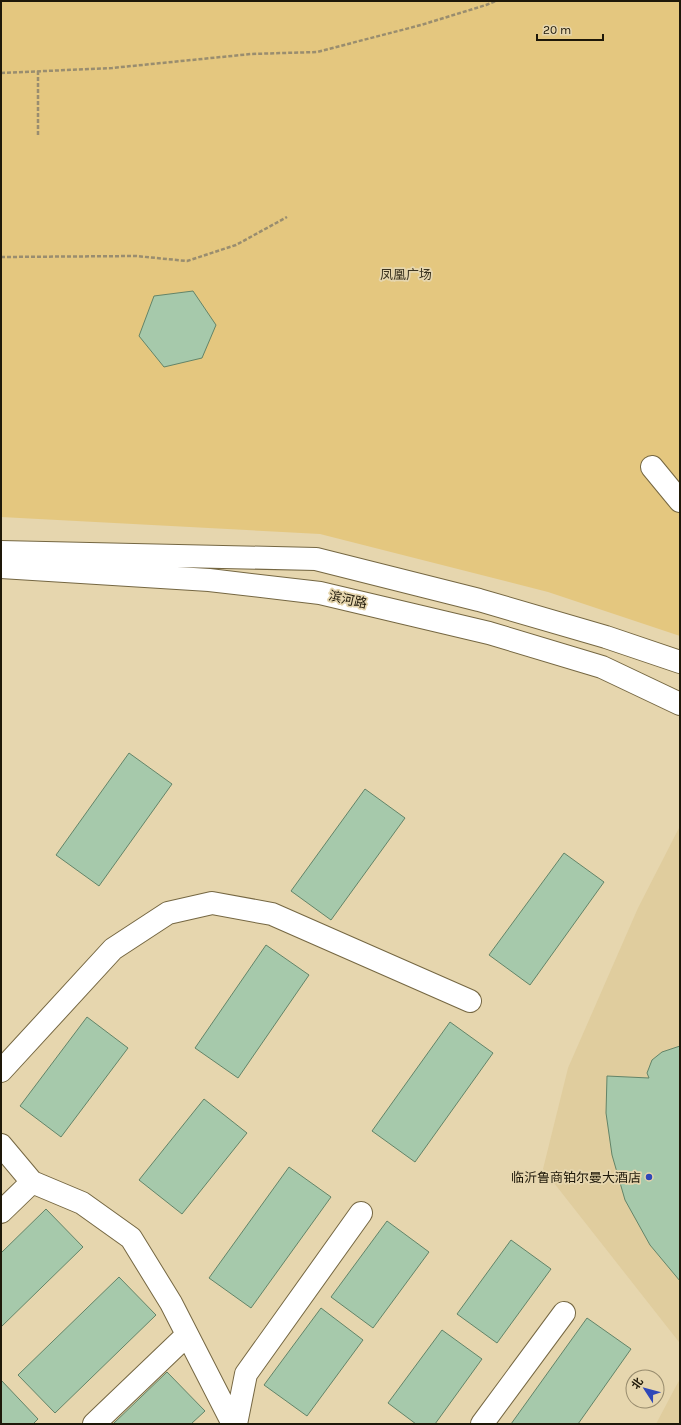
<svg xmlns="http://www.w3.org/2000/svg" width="681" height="1425" font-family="Karla,'Noto Sans SC',sans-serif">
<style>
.built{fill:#e0cd9e}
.green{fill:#e4c77f}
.building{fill:#a6c9ab;stroke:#638468}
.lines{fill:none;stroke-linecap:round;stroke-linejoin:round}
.minor-casing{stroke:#756742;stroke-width:24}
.major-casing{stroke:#756742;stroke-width:24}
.path{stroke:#998d6f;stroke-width:2.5;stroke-dasharray:4 2;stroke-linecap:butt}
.minor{stroke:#fff;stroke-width:22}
.major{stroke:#fff;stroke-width:22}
.poi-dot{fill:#2f47b8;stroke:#e6d6ae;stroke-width:1.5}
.labels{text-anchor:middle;stroke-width:3.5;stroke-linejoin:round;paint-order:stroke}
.park-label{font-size:13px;fill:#3b331f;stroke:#e6d6ae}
.street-label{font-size:13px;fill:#1e1809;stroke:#e6d6ae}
.poi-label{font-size:13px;fill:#1e1809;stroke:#e6d6ae;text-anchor:end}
</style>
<rect width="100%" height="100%" fill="#e6d6ae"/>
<path class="built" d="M680,826V1345L679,1342L543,1169L568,1068L638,908Z
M680,1379V1424H656L675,1388Z"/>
<path class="green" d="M1,1H680V636L548,592L320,534L1,517Z"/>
<path class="building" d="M193,291L216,325L202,358L164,367L139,336L154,296Z
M129,753L172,784L99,886L56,855Z
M365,789L405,818L331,920L291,891Z
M564,853L604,882L530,985L489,955Z
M266,945L309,975L238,1078L195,1048Z
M87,1017L128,1048L61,1137L20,1106Z
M450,1022L493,1053L415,1162L372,1131Z
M680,1046V1281L650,1245L625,1200L612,1155L606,1113L607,1076L649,1078L647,1073L652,1060L662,1052Z
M204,1099L247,1133L182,1214L139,1180Z
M289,1167L331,1197L251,1308L209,1278Z
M46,1209L83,1247L1,1327V1253Z
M387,1221L429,1252L373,1328L331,1297Z
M511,1240L551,1269L497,1343L457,1314Z
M119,1277L156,1315L55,1413L18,1375Z
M321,1308L363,1340L307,1416L264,1385Z
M587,1318L631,1349L578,1424H511Z
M442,1330L482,1359L435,1424H416L388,1403Z
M167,1372L205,1411L191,1424H113Z
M1,1380L38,1419L33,1424H1Z"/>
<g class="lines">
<g class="minor-casing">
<path id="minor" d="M652,467L680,501
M1,1071L113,949L168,913L212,903L272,914L470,1001
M1,1145L32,1182L82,1203L131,1238L171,1303L233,1424
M1,1212L32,1182
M94,1424L187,1335
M236,1424L246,1374L361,1213
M482,1424L564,1313"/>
</g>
<g class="major-casing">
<path id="major" d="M1,552L316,559L479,600L606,637L680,662
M1,567L209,580L320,593L489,633L602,667L680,704"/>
</g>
<path class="path" d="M38,71V135
M1,73L112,68L251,54L317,52L421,25L486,5L496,1
M1,257L136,256L187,261L236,245L287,217"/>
<use href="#minor" class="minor"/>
<use href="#major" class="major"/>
</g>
<circle class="poi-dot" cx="649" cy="1177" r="4"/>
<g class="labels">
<g class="park-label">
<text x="406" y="279">凤凰广场</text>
</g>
<g class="street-label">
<text transform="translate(348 599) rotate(13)" y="5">滨河路</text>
</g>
<g class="poi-label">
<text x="641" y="1182">临沂鲁商铂尔曼大酒店</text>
</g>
</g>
<rect width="681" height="1425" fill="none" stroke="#1e1809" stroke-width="4"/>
<g transform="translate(645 1389) rotate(306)"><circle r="19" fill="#e6d6ae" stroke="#968a6c"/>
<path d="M0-3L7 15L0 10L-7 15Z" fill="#2f47b8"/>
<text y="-6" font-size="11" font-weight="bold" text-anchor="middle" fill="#1e1809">北</text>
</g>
<path d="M537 34v6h66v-6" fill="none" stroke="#1e1809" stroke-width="2"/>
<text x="543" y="34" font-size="12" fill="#1e1809" stroke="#e6d6ae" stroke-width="3" paint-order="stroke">20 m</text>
</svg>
